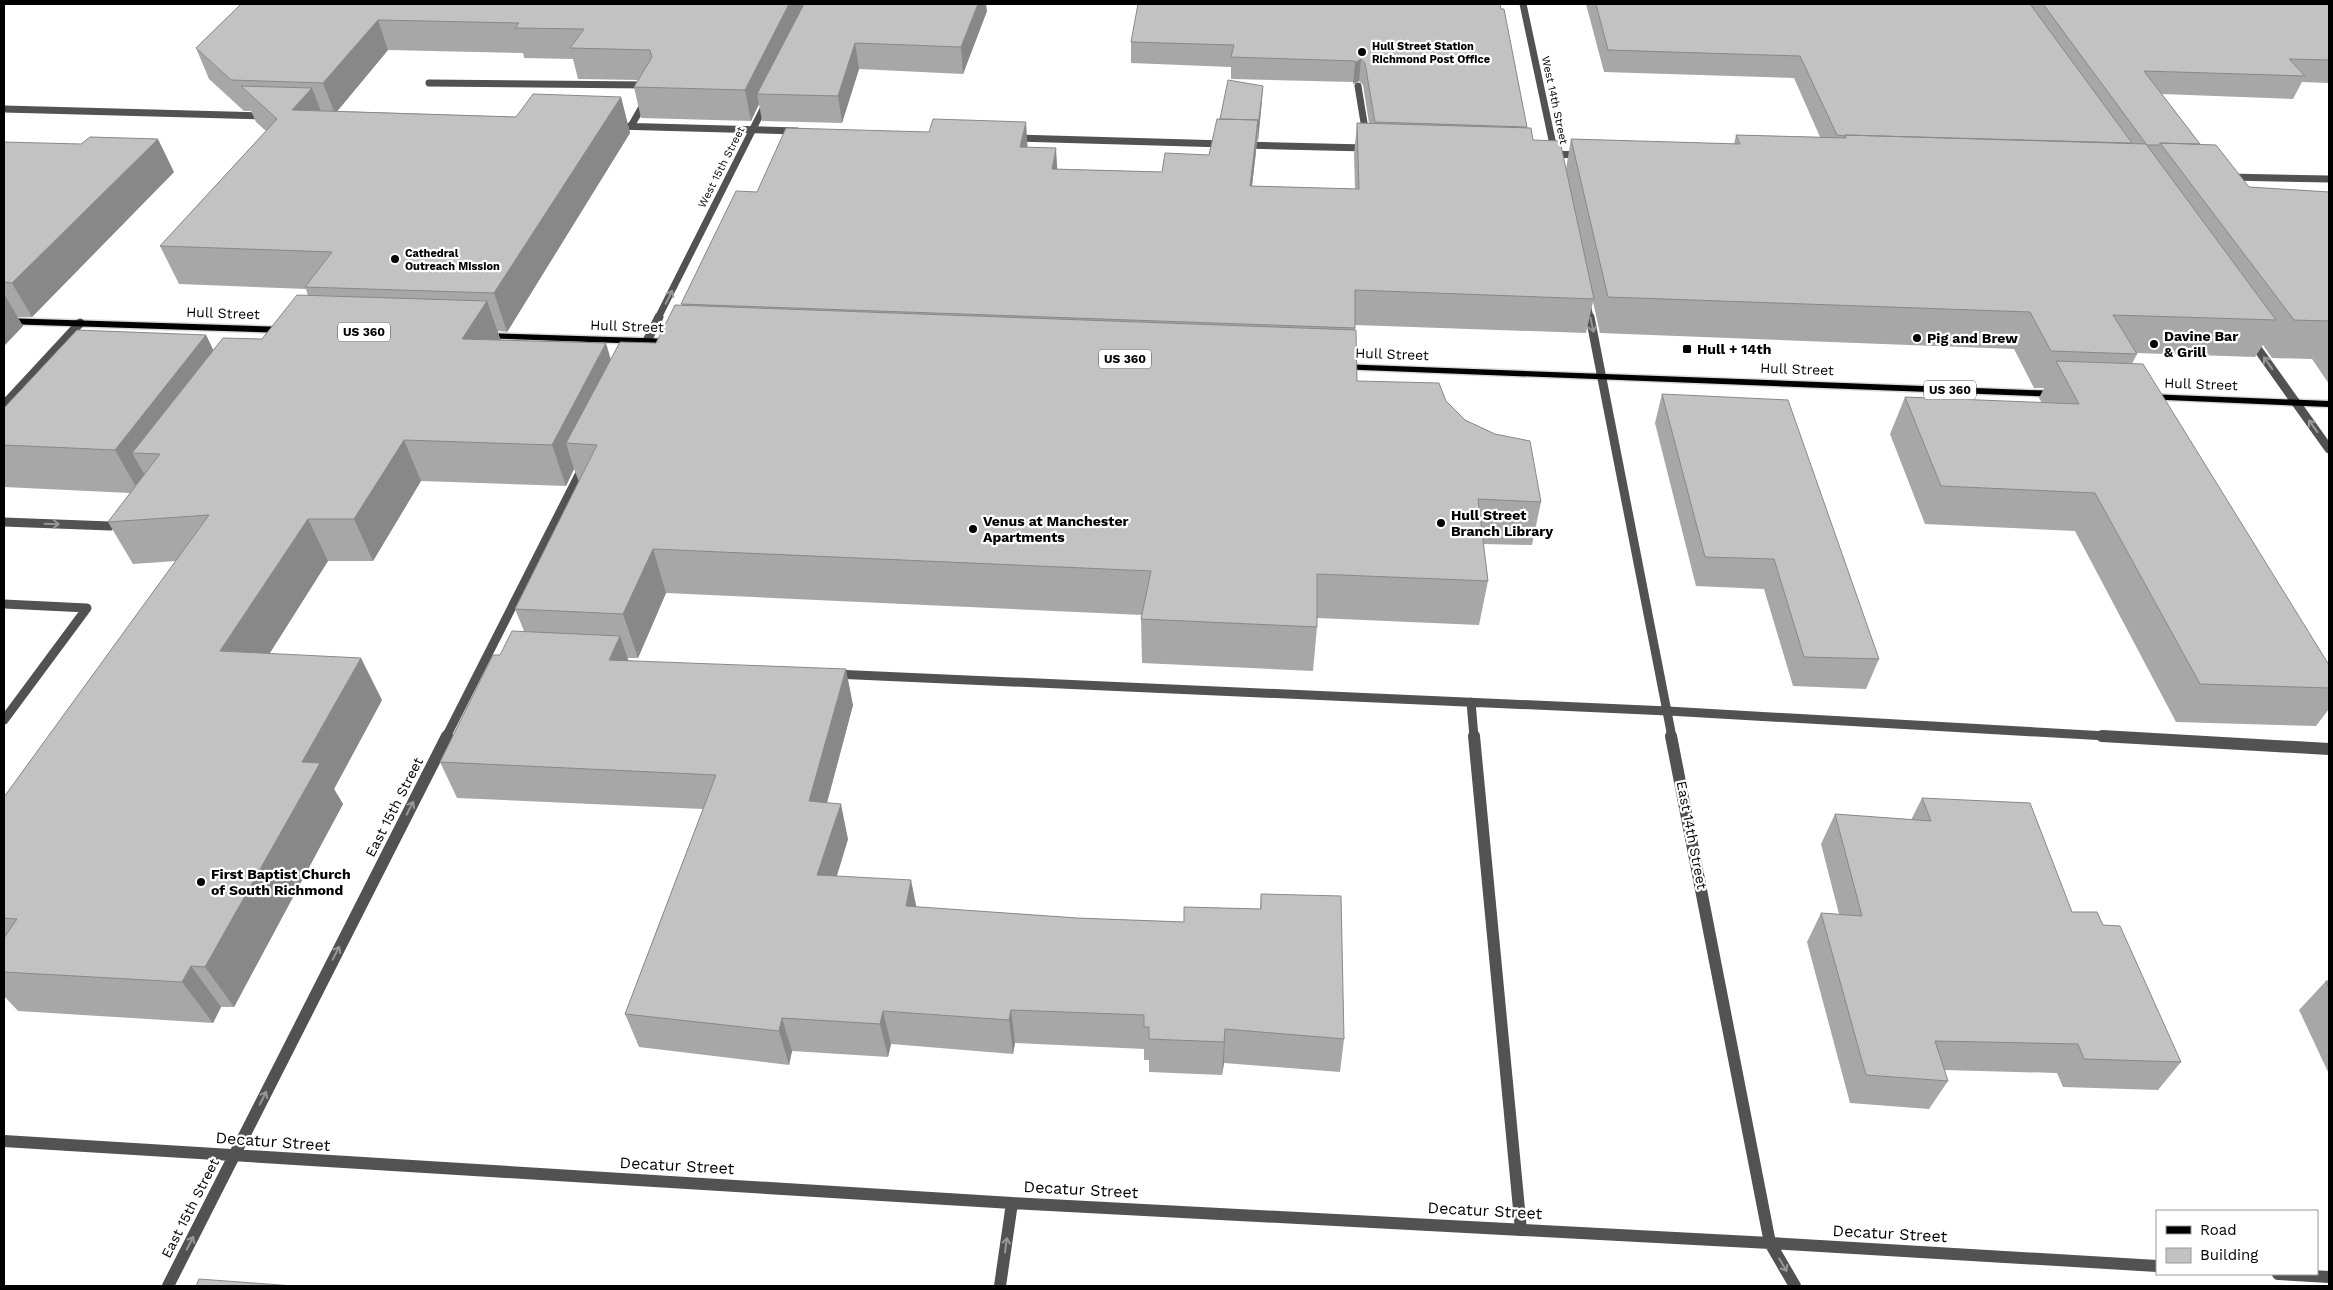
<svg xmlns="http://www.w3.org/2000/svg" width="2333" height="1290" font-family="'Work Sans',sans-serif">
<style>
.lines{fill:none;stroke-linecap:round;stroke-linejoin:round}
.primary-casing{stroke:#dbdbdb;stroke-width:3}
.service-far2{stroke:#525252;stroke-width:7}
.service-far1{stroke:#525252;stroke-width:9}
.service{stroke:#525252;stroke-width:12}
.minor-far2{stroke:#525252;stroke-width:7}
.minor-far1{stroke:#525252;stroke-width:9}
.minor{stroke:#525252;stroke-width:12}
.primary{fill:#000;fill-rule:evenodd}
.wall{fill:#a7a7a7}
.shaded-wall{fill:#888}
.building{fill:#c2c2c2;stroke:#888}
.oneway{stroke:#979797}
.poi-dot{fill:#000;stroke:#fff;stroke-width:2}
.labels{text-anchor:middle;stroke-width:4.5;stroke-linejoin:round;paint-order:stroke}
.far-poi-label{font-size:11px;font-weight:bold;fill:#000;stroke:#fff;text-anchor:start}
.far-street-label{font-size:11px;fill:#000;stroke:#fff}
.shield{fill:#fff;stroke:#4c4c4c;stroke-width:1}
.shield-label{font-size:12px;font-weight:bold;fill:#000}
.street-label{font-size:14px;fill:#000;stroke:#fff}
.poi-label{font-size:14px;font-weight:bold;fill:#000;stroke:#fff;text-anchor:start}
.near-street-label{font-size:16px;fill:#000;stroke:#fff}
</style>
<rect width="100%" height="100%" fill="#fff"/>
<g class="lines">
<g class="primary-casing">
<path id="primary" d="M4,318L286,327L291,330L286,333L4,324Z
M484,333L673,339L678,342L673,345L480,338L479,336Z
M1340,364L2057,391L2062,394L2057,397L1336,369L1335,367Z
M2147,394L2329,401V407L2143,399L2142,397Z"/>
</g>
<path class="service-far2" d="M429,83L648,85
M1358,86L1366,135
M4,109L265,116
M615,126L797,131
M631,126L646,100
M1014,138L1225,144
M1244,145L1367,148
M1549,154L1582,155
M2229,177L2329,179"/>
<path class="service-far1" d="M4,522L110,526L121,520
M4,604L87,608L4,720
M834,674L1668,711L2124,737
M1471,702L1474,737"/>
<path class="service" d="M1474,736L1521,1230
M2102,736L2329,749"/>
<path class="minor-far2" d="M1523,4L1555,154
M1587,303L1590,318
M658,318L767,101"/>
<path class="minor-far1" d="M1590,317L1672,737
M2252,341L2329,449
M643,349L659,317
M4,405L80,323
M446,737L583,467"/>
<path class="minor" d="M1671,736L1770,1243L1795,1286
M4,1141L1012,1203L1770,1243L2157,1266
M2278,1274L2329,1277
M168,1286L447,736
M1000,1286L1012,1203"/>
<use href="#primary" class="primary"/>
</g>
<path class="wall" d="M241,4L987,11L963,74L859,69L842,123L762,121L759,104L751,121L641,118L634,87L638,80L578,79L573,59L524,58L523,53L388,50L337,111L516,117L621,97L630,133L507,332L498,331L500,340L610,360L656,343L682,305L681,304L757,192L1028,148L1057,169L1162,172L1209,155L1220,119L1262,100L1258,141H1257L1252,186L1355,189L1354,155L1357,123H1369L1363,85L1359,81L1353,84V82L1231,79V67L1131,63V42L1500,4L1527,128L1533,140L1566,169L1571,139L1734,144L1736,135L1820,137L1794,78L1604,72L1586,4H2329V83L2302,82L2293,99L2162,94L2200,144L2249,187L2329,192V384L2312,359L2272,358L2263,345L2255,357L2136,353L2137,354L2132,364L2329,665V709L2316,726L2176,722L2075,531L1925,524L1890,434L1905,397L2042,403L2039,398L2044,388H2034L2014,349L1600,333L1593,302L1586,333L1355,325L1357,381L1446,401L1541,502L1532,545L1483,544L1488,581L1479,625L1317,618V627L1313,671L1142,663L1141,619L1142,615L666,593L638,658H627L628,660L853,705L827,803L848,839L837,876L916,907L1077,918L1184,922V907L1260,909L1261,894L1344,1039L1340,1072L1224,1063L1222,1075L1149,1072V1060H1144V1049L1015,1043L1013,1054L891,1044L888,1057L792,1051L789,1065L639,1047L625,1014L703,809L457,798L440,762L500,655L524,631L515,609L579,482L574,469L566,486L421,481L373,561H328L269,654L382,700L334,789L343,804L234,1007H221L213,1023L18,1011L4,996V797L176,561L133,564L108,522L130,493L4,487V408L206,335L213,350L262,339L308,296L306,289L179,284L160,246L266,131L256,122L251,111H244L209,79L196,48Z
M4,142L174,172L32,317H17L23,326L4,346Z
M1662,394L1879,659L1866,689L1793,686L1764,589L1696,586L1655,423Z
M1922,798L2072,912L2103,925L2181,1062L2158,1090L2063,1087L2057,1073L1944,1070L1948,1081L1929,1109L1850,1103L1807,942L1821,913L1839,914L1821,844L1835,814L1911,820Z
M2326,981H2329V1074L2299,1010Z"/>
<path class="shaded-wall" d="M789,4H807L757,94L759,104L751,121L745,90Z
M978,4H986L987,11L963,74L961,47Z
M378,20L388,50L335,114L323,83Z
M855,43L859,69L842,123L838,96Z
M1361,59L1359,81L1353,84L1355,63Z
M1263,86L1262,100L1258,141V127Z
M312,88L326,124L292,110Z
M621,97L630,133L507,332L494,293Z
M1258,120L1256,152L1248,219L1250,186Z
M1026,122L1028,154L1020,147Z
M158,139L174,172L32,317L12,283Z
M1056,148L1058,181L1052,169Z
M4,294L23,326L4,346Z
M487,301L501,341L462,339Z
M206,335L227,378L132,453L149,482L140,494L115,450Z
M606,343L618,384L566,443L574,469L566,486L552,445Z
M404,440L421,481L373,561L354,519Z
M308,519L328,561L244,694L220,651Z
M653,549L666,593L638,658L623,614Z
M620,636L632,671L609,660Z
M361,658L382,700L334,789L343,804L234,1007L205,967L302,762Z
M846,669L853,705L818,836L809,801Z
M841,804L848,839L826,910L817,875Z
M911,880L918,915L906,906Z
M191,966L221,1007L213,1023L182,982Z
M1011,1010L1015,1043L1013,1054L1009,1020Z
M883,1011L891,1044L888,1057L880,1024Z
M782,1018L792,1051L789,1065L779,1031Z
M1225,1029L1224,1063L1222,1075L1224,1042Z"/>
<path class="building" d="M241,4H789L745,90L634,87L652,57L650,50L570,48L584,29L515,28L519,23L378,20L323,83L231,80L196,48Z
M804,4H978L961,47L855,43L838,96L757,94Z
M1138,4H1500L1501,9H1504L1527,127L1375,122L1365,63L1361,59L1355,63V61L1231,57L1234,45L1131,42Z
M1596,4H2030L2132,143L1845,135V136L1837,135L1800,56L1608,50Z
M2043,4H2329V60L2289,59L2305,76L2144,71L2200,144L2160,143L2159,145H2147Z
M1228,80L1263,86L1258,127H1257L1258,120L1220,119Z
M241,86L312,88L292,110L516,117L533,94L621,97L494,293L305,287L332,252L160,246L277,119Z
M933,119L1026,122L1020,147L1056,148L1052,169L1162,172L1165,153L1209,155L1217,119L1258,120L1250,186L1359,189L1357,123L1531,128L1533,140L1560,141L1594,299L1355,290V328L681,304L736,191L757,192L786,128L929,132Z
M1736,135L1846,138L1845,135L2146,144L2276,320L2113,315L2137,354L2051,351L2030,312L1608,297L1571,139L1740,144Z
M90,137L158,139L12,283L4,282V142L81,144Z
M2160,143L2216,145L2249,187L2329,192V321L2294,320Z
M297,295L487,301L462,339L606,343L552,445L404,440L354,519H308L220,651L361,658L302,762L320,763L205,967L191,966L182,982L4,972V938L17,919L4,918V797L209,515L108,522L160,454L132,453L223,338L262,339Z
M675,305L1356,330L1357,381L1439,383L1446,401L1465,420L1495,434L1530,441L1541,502L1478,499L1488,581L1317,574V627L1141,619L1151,571L653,549L623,614L515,609L597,445L566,443L620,342L656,343Z
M77,330L206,335L115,450L4,445V408Z
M2056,361L2143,364L2329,665V688L2200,684L2095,493L1941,486L1905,397L2079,404Z
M1662,394L1788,400L1879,659L1804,657L1774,559L1705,557Z
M512,631L620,636L609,660L846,669L809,801L841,804L817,875L911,880L906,906L1077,918L1184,922V907L1261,909V894L1341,896L1344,1039L1225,1029L1224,1042L1149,1039V1027H1144V1015L1011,1010L1009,1020L883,1011L880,1024L782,1018L779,1031L625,1014L716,775L440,762L493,655H500Z
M1922,798L2030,803L2072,912H2097L2103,925L2120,926L2181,1062L2084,1059L2078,1044L1935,1041L1948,1081L1866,1075L1821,913L1862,916L1835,814L1931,821Z
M2326,981H2329V988Z
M199,1279L294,1286H196Z"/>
<defs><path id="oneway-shaft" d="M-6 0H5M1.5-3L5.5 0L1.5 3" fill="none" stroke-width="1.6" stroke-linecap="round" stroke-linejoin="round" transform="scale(1.25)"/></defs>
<g class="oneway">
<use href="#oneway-shaft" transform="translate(669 297) rotate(-63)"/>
<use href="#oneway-shaft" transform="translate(1592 325) rotate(78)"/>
<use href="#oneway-shaft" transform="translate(2268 363) rotate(-125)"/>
<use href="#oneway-shaft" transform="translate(2313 426) rotate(-126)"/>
<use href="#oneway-shaft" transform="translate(52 524) rotate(2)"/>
<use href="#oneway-shaft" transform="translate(410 808) rotate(-63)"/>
<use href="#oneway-shaft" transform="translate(336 953) rotate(-63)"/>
<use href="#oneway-shaft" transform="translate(263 1098) rotate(-63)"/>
<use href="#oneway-shaft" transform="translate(190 1243) rotate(-63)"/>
<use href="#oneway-shaft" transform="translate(1006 1245) rotate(-82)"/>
<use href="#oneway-shaft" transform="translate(1783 1265) rotate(60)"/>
</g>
<g class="poi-dot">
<circle cx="1362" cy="52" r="5"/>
<circle cx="395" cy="259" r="5"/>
<circle cx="1917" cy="338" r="5"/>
<circle cx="2154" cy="344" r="5"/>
<rect x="1682" y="344" width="10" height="10" rx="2.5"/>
<circle cx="1441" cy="523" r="5"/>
<circle cx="973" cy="529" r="5"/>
<circle cx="201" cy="882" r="5"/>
</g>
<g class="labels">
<g class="far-poi-label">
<text x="1372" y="50">Hull Street Station<tspan x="1372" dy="13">Richmond Post Office</tspan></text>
<text x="405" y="257">Cathedral<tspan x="405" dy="13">Outreach Mission</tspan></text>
</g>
<g class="far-street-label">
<text transform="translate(1555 100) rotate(78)" y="4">West 14th Street</text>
<text transform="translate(721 167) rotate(-63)" y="4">West 15th Street</text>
</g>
<g class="shield">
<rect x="338" y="322.5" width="52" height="19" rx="4"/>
<rect x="1099" y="349.5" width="52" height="19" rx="4"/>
<rect x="1924" y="380.5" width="52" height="19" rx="4"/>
</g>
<g class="shield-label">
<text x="364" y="336">US 360</text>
<text x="1125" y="363">US 360</text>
<text x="1950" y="394">US 360</text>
</g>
<g class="street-label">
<text transform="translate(223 313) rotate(2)" y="5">Hull Street</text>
<text transform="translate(627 326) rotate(2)" y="5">Hull Street</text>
<text transform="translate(1392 354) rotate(2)" y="5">Hull Street</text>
<text transform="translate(1797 369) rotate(2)" y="5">Hull Street</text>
<text transform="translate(2201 384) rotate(2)" y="5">Hull Street</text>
<text transform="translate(394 807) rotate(-63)" y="5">East 15th Street</text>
<text transform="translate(1692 835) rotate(79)" y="5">East 14th Street</text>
<text transform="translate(190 1208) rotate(-63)" y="5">East 15th Street</text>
</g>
<g class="poi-label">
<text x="2164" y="341">Davine Bar<tspan x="2164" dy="16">&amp; Grill</tspan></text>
<text x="1927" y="343">Pig and Brew</text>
<text x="1697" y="354">Hull + 14th</text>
<text x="1451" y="520">Hull Street<tspan x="1451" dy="16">Branch Library</tspan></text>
<text x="983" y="526">Venus at Manchester<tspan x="983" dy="16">Apartments</tspan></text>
<text x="211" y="879">First Baptist Church<tspan x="211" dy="16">of South Richmond</tspan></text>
</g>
<g class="near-street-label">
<text transform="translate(273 1141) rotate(4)" y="6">Decatur Street</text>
<text transform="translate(677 1165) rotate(3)" y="6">Decatur Street</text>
<text transform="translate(1081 1189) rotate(3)" y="6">Decatur Street</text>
<text transform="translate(1485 1210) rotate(3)" y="6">Decatur Street</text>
<text transform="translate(1890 1233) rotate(3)" y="6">Decatur Street</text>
</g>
</g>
<rect width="2333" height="1290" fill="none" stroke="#000000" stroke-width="10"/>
<rect x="2156" y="1210" width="162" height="65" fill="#ffffff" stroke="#999999"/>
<rect x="2166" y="1226" width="25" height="8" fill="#000000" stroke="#999999"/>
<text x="2200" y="1235" font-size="15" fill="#000000">Road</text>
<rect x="2166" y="1248" width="25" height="15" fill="#c2c2c2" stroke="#999999"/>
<text x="2200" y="1260" font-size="15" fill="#000000">Building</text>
</svg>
